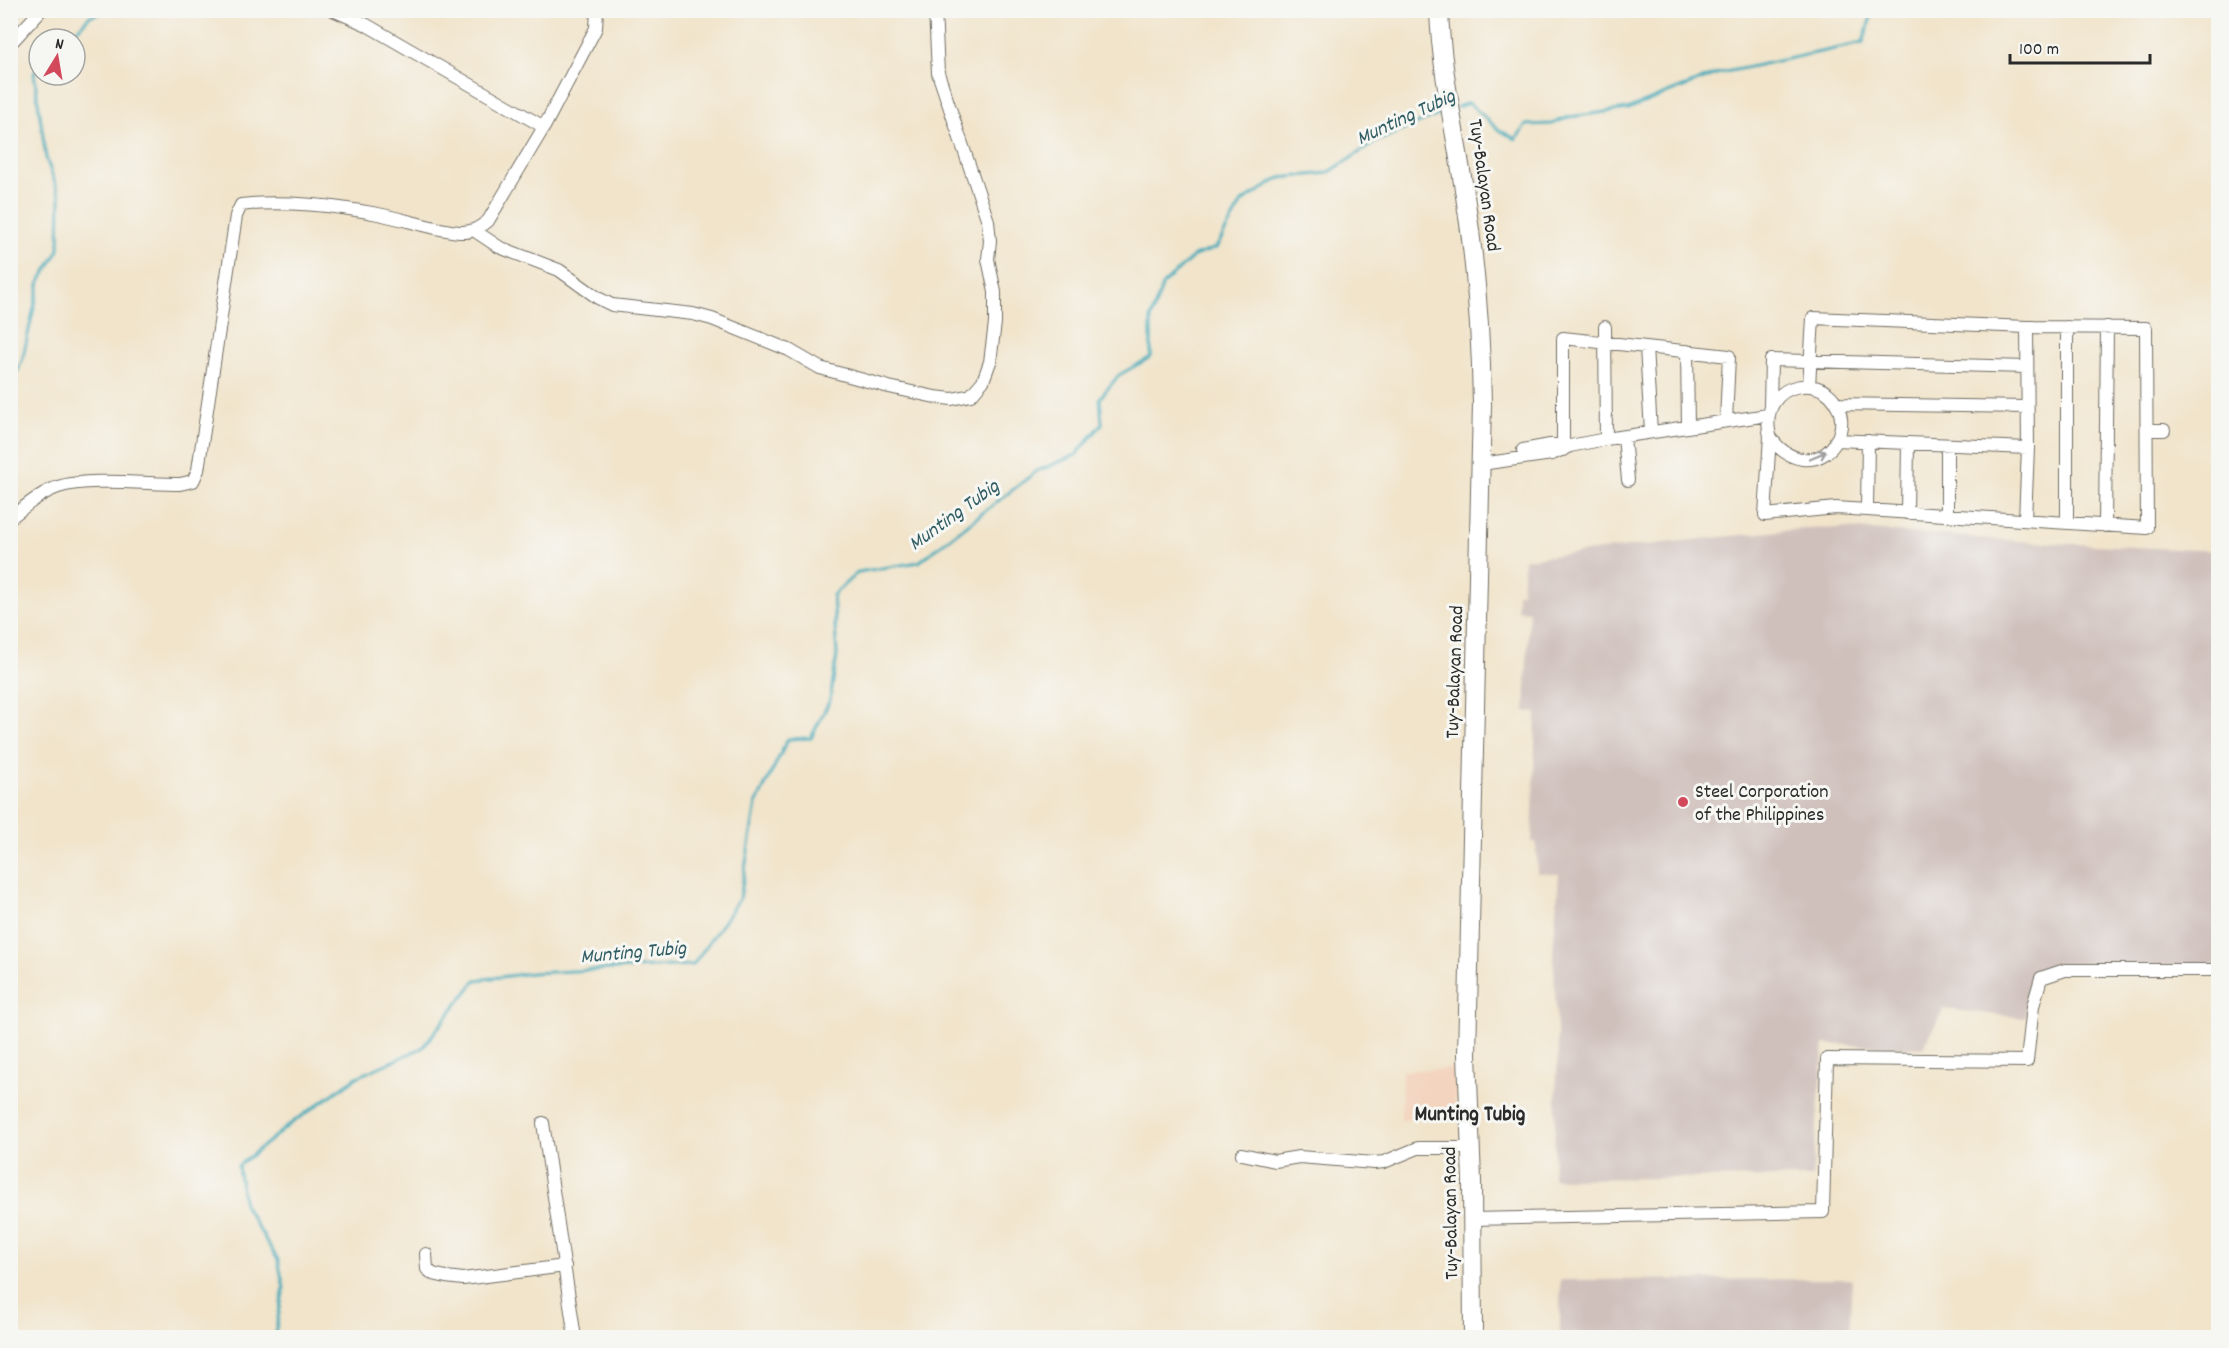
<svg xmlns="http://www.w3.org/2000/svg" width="2229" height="1348" font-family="Dekko,sans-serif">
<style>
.built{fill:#f3d4bf}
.industrial{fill:#cfc0bb}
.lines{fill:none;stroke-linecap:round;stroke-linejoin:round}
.stream{stroke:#3ba9ba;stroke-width:3}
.street-casing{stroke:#706c63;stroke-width:14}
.primary-casing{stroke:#706c63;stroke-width:20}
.street{stroke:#fff;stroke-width:12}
.primary{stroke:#fff;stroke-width:18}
.oneway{stroke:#a0a0a0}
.poi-dot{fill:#d1495b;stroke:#f6f6f2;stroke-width:2}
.labels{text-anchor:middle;stroke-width:6;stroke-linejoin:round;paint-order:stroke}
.street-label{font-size:20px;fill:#2b2b2b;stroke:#f6f6f2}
.poi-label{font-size:20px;fill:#2b2b2b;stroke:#f6f6f2;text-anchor:start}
.water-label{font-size:21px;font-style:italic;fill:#315d64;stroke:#f6f6f2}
.quarter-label{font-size:22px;font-weight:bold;fill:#2b2b2b;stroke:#f6f6f2}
</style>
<rect width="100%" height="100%" fill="#f6f6f2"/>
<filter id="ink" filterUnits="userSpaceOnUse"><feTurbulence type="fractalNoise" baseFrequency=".0167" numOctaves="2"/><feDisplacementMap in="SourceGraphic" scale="12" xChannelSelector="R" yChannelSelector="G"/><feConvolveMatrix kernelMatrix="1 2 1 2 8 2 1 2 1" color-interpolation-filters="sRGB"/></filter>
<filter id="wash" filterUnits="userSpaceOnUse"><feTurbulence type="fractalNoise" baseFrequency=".008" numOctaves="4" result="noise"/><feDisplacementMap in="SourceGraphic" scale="24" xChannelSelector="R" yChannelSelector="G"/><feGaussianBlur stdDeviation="1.35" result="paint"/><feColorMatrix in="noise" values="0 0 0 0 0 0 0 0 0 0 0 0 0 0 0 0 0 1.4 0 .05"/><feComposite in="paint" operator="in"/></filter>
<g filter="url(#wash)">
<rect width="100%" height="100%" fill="#f1e4cb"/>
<path class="built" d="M1455,1068V1118L1401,1120L1402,1071Z"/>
<path class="industrial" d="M1843,528L2033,542L2218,551V965L2054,968L2034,978L2025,1018L1944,1009L1923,1048L1824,1044L1812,1177L1553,1179L1558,1048L1553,951L1559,874L1537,873L1536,842H1532L1536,713L1525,711L1529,611L1517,610V593L1522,592L1524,559L1683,541L1800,529Z
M1852,1279L1849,1337H1560V1280Z"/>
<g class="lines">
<path class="stream" d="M68,39L90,16L111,10
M1457,107L1469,103L1499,130L1516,139L1526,125L1552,124L1569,117L1628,109L1716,74L1863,43L1873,10
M10,388L22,361L40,281L59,250L60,197L46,158L34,73L39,68
M274,1338L284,1288L278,1260L244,1205L238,1166L289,1125L357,1077L422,1048L476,980L532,973L693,965L740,898L756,804L788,739L811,738L830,700L837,655L833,595L858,572L919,562L1037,471L1076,455L1102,424L1100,398L1119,375L1151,357V317L1163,284L1194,256L1216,248L1242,202L1280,178L1328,173L1377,141L1445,112"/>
</g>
</g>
<g filter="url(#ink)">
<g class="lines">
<g class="street-casing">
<path id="street" d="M333,10L365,24L544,127L596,28L597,10
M10,44L41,10
M475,231L499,247L559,270L598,298L612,305L693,314L712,319L789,350L820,368L889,387L935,397L952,399L971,395L983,381L990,362L995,323V292L988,259L990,241L988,221L938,73L935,10
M1605,327L1606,439
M1646,347L1651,432
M1687,351L1688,427
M1836,404L2027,407
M1770,406L1771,360L2027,367
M2147,430H2164
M1770,436C1785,462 1820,470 1837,440C1840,433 1842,425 1841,418C1834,367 1756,379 1770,436L1765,515L1836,508L2147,528L2146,328L2027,327L1813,318L1809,386
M1624,437L1628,480
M1836,440L2028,448
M1523,450L1550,445H1565
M1563,450V338L1729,356L1726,421
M1481,464L1552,454L1570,446L1606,439L1768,415
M1867,510L1868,441
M1907,513L1908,443
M1947,515V445
M10,518C25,507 40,493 58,487C87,477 147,484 180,484L193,481L198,470L236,216L241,205C283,200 337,206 378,214C404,219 435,230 459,232C472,233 479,228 488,221L544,127
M2025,520L2028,448L2027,327
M2067,523V327
M2105,526L2107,327
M543,1123L575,1338
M1242,1154L1275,1161L1299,1157L1374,1163L1384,1162L1418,1148H1471
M1471,1219L1823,1212L1827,1059L2027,1061L2033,1006L2041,978L2065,970H2218
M426,1254L427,1269L433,1274L446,1277L463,1279L565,1266"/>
</g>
<g class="primary-casing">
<path id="primary" d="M1439,10C1441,72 1456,134 1465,196C1476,265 1481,334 1482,404L1467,1055L1472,1180L1473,1338"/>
</g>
<use href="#street" class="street"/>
<use href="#primary" class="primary"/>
</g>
<defs><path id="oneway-shaft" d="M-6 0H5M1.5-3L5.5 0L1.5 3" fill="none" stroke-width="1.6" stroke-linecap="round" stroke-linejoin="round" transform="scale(1.5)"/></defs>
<use class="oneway" href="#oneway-shaft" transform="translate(1818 455) rotate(-23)"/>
</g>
<circle class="poi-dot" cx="1683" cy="802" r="6"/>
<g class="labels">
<g class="street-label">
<text transform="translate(1486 185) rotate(82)" y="7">Tuy-Balayan Road</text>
<text transform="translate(1453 672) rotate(-88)" y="7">Tuy-Balayan Road</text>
<text transform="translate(1449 1213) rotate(-91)" y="7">Tuy-Balayan Road</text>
</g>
<g class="poi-label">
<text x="1695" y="797">Steel Corporation<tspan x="1695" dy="23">of the Philippines</tspan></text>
</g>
<g class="water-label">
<text transform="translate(1405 116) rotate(-25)" y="7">Munting Tubig</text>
<text transform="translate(953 514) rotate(-36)" y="7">Munting Tubig</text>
<text transform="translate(633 951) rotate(-5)" y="7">Munting Tubig</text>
</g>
<g class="quarter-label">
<text x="1470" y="1120">Munting Tubig</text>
</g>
</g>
<rect width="2229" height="1348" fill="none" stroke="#f6f6f2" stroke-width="36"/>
<g transform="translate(57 57) rotate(11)"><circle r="28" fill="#f6f6f2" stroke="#a5a5a2" stroke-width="1.5"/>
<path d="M0-4.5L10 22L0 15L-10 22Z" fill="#d1495b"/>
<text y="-9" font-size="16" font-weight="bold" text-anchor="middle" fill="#2b2b2b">N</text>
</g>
<path d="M2010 54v9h140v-9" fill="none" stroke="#2b2b2b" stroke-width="3"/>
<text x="2019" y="54" font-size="18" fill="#2b2b2b" stroke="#f6f6f2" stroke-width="4.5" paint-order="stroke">100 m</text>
</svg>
